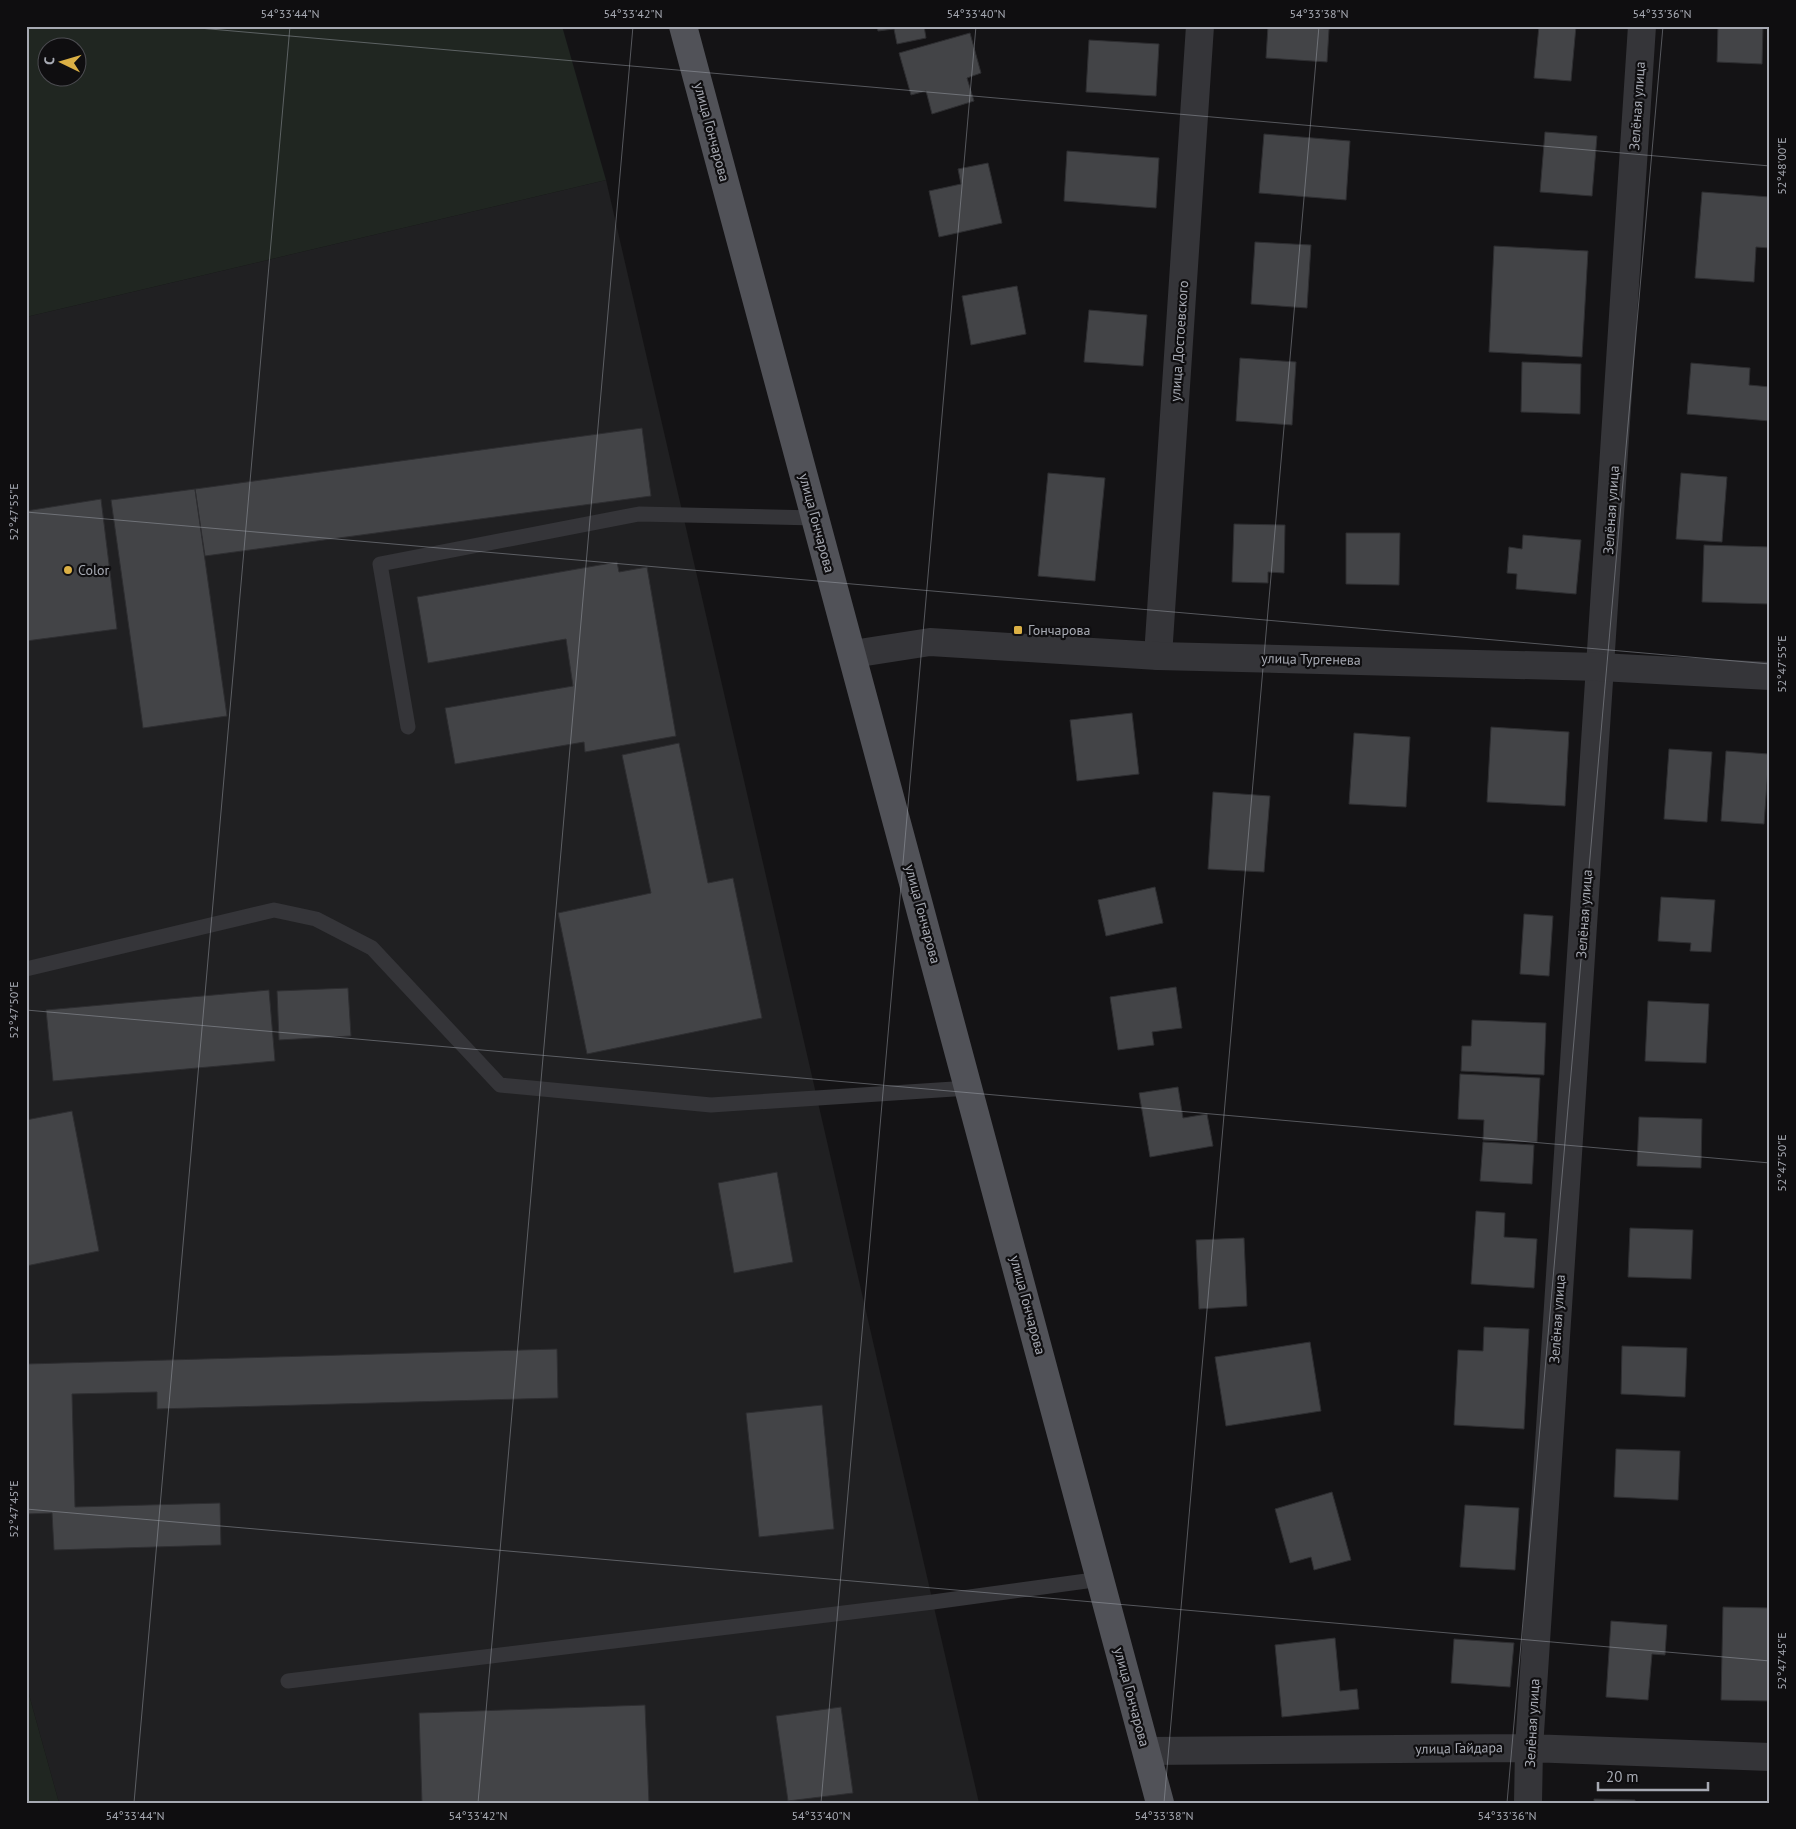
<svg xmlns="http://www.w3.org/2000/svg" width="1796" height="1829" font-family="'PT Sans',sans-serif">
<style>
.built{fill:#202022}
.green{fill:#202621;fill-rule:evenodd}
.building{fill:#434447;stroke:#2e2e31}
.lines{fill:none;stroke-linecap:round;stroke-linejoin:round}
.service{stroke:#353539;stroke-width:15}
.minor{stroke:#353539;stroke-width:28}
.tertiary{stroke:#353539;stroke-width:28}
.primary{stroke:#515258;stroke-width:28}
.ticks{fill:none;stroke:#a7aab3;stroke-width:1;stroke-opacity:0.45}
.poi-dot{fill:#dbb045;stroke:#0f0e10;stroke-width:2}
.labels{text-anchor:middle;stroke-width:4.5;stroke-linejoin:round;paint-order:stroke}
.street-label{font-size:14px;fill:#a7aab3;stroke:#0f0e10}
.poi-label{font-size:14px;fill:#a7aab3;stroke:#0f0e10;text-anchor:start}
.neatline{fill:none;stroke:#a7aab3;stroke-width:2}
.ticks-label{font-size:12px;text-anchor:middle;fill:#a7aab3}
</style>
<rect width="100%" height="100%" fill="#141315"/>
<path class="built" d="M606,180L979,1803H59L26,1684V317Z"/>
<path class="green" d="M26,26H562L606,180L26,317ZM48,48H78V78H48Z
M26,1684L59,1803H26Z"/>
<path class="building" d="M877,26H924L926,38L897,44L894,29L878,31Z
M1268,26L1329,29L1327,62L1266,58Z
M1539,26H1576L1571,81L1534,78Z
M1718,26H1763L1762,64L1717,62Z
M970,33L981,73L967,78L974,101L932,114L926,91L911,95L899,53Z
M1089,40L1159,44L1156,96L1086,92Z
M1545,132L1597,136L1592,196L1540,192Z
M1264,134L1350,141L1346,200L1259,193Z
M1067,151L1159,158L1156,208L1064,201Z
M988,163L1002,223L939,237L929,191L961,184L958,169Z
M1702,192L1770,197V248L1756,247L1754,282L1695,278Z
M1255,242L1311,245L1307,308L1251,304Z
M1494,246L1588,251L1582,357L1489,352Z
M1017,286L1026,334L971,345L962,296Z
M1089,310L1147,315L1143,366L1084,362Z
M1240,358L1296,362L1292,425L1236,421Z
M1522,362L1581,364L1580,414L1521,412Z
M1691,363L1750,368L1749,385L1770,387V421L1687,414Z
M642,428L651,496L205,556L195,489Z
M1048,473L1105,478L1095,581L1038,576Z
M1681,473L1727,477L1722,542L1676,539Z
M195,489L227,716L143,728L111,500Z
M101,499L117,629L26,641V511Z
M1234,524L1285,525L1284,573L1268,572V583L1232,582Z
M1346,533H1400L1399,585L1346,584Z
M1523,535L1581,540L1576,594L1516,589L1517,574L1507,573L1509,547L1522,549Z
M1704,545L1770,547V604L1702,602Z
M617,562L619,572L647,567L676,736L585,752L584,742L455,764L445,708L573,686L566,639L428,663L417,597Z
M1132,713L1139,774L1077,781L1070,720Z
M1491,727L1569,732L1565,806L1487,802Z
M1354,733L1410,737L1406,807L1349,804Z
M679,743L708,883L733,878L762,1018L587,1054L558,913L651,893L622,755Z
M1669,749L1712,752L1707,822L1664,819Z
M1726,751L1769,754L1764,824L1721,821Z
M1213,792L1270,796L1264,872L1208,869Z
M1155,887L1163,923L1106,936L1098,900Z
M1661,897L1715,900L1711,952L1690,951L1691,943L1658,941Z
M1524,914L1553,916L1549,976L1520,974Z
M1176,987L1182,1028L1152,1032L1154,1045L1118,1050L1110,997Z
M348,988L351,1036L279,1040L277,991Z
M269,990L275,1061L53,1081L46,1010Z
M1648,1001L1709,1004L1706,1063L1645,1061Z
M1472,1020L1546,1023L1544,1075L1461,1071L1462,1046H1471Z
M1460,1074L1540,1078L1537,1142L1483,1140L1484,1120L1458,1119Z
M1178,1087L1183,1118L1207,1114L1213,1146L1150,1157L1139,1093Z
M72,1111L99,1251L26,1266V1120Z
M1639,1117L1702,1119L1701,1168L1637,1166Z
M1483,1142L1534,1145L1532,1184L1480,1181Z
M777,1172L793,1262L734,1273L718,1183Z
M1476,1211L1505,1213L1504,1237L1537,1239L1534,1288L1471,1284Z
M1630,1228L1693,1230L1691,1279L1628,1277Z
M1244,1238L1247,1306L1199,1309L1196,1240Z
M1484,1327L1529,1329L1524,1429L1454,1425L1458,1350L1483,1351Z
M1310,1342L1321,1411L1226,1426L1215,1357Z
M1622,1346L1687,1348L1685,1397L1621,1394Z
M557,1349L558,1398L157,1409V1392L72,1394L75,1507L220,1503L221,1545L54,1550L52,1513L26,1514V1364Z
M822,1405L834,1529L759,1537L746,1413Z
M1616,1449L1680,1451L1678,1500L1614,1497Z
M1332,1492L1351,1560L1314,1570L1311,1557L1290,1563L1275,1509Z
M1465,1505L1519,1508L1515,1570L1460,1567Z
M1723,1607L1770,1608V1701L1721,1700Z
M1611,1621L1667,1625L1665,1655L1652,1654L1648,1700L1606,1697Z
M1335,1638L1340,1691L1357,1689L1359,1709L1282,1717L1275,1645Z
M1454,1639L1514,1643L1510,1687L1451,1683Z
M645,1705L649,1803H422L419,1713Z
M841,1707L853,1793L788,1801L776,1716Z
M1594,1799L1635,1800V1803H1594Z"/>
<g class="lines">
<path class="service" d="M408,727L380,564L639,514L816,518
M26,969L274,910L316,919L372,948L500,1085L711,1105L969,1088
M288,1681L933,1602L1101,1579"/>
<path class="minor" d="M1158,656L1200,26
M1147,1751L1529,1748L1770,1757
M1528,1803L1529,1748L1642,26"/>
<path class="tertiary" d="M853,654L930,642L1158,656L1600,667L1770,676"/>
<path class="primary" d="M683,26L1160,1803"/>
</g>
<path class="ticks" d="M176,26L1770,166M26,512L1770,664M26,1010L1770,1163M26,1509L1770,1661M134,1803L290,26M478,1803L633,26M821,1803L976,26M1164,1803L1319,26M1507,1803L1663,26"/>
<g class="poi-dot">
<circle cx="68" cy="570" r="5"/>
<rect x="1013" y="625" width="10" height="10" rx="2.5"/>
</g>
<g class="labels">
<g class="street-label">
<text transform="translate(1637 106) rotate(-86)" y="5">Зелёная улица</text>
<text transform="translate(712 132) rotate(75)" y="5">улица Гончарова</text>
<text transform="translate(1179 341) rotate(-86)" y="5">улица Достоевского</text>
<text transform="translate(1611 510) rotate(-86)" y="5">Зелёная улица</text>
<text transform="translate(817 523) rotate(75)" y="5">улица Гончарова</text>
<text transform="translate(1311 659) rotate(1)" y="5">улица Тургенева</text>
<text transform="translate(923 914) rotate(75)" y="5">улица Гончарова</text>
<text transform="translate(1584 914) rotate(-86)" y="5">Зелёная улица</text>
<text transform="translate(1028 1305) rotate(75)" y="5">улица Гончарова</text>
<text transform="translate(1557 1319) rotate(-86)" y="5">Зелёная улица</text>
<text transform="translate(1132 1697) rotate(75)" y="5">улица Гончарова</text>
<text transform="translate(1532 1723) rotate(-87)" y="5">Зелёная улица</text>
<text transform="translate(1459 1748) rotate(-1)" y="5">улица Гайдара</text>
</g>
<g class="poi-label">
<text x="78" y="575">Color</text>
<text x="1028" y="635">Гончарова</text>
</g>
</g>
<rect width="1796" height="1829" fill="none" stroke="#0f0e10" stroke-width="55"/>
<g transform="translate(62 62) rotate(275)"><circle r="24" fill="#0f0e10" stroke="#4c4c51"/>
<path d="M0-4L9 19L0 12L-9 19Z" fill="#dbb045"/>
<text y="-8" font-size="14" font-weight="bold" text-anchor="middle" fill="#a7aab3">С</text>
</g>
<path d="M1598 1782v8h110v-8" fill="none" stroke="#a7aab3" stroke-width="2.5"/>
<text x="1606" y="1782" font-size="15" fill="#a7aab3" stroke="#0f0e10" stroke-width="4" paint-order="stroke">20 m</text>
<rect x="28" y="28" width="1740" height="1774" class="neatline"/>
<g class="ticks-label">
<text x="290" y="18">54°33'44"N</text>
<text x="633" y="18">54°33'42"N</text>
<text x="976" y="18">54°33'40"N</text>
<text x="1319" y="18">54°33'38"N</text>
<text x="1662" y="18">54°33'36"N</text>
<text transform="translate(1782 166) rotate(-90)" y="4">52°48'00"E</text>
<text transform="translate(14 512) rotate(-90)" y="4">52°47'55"E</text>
<text transform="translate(1782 664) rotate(-90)" y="4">52°47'55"E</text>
<text transform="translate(14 1010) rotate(-90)" y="4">52°47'50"E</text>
<text transform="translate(1782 1163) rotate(-90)" y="4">52°47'50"E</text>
<text transform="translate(14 1509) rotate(-90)" y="4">52°47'45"E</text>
<text transform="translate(1782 1661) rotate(-90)" y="4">52°47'45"E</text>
<text x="135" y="1820">54°33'44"N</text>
<text x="478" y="1820">54°33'42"N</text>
<text x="821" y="1820">54°33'40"N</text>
<text x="1164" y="1820">54°33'38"N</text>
<text x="1507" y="1820">54°33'36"N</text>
</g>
</svg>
